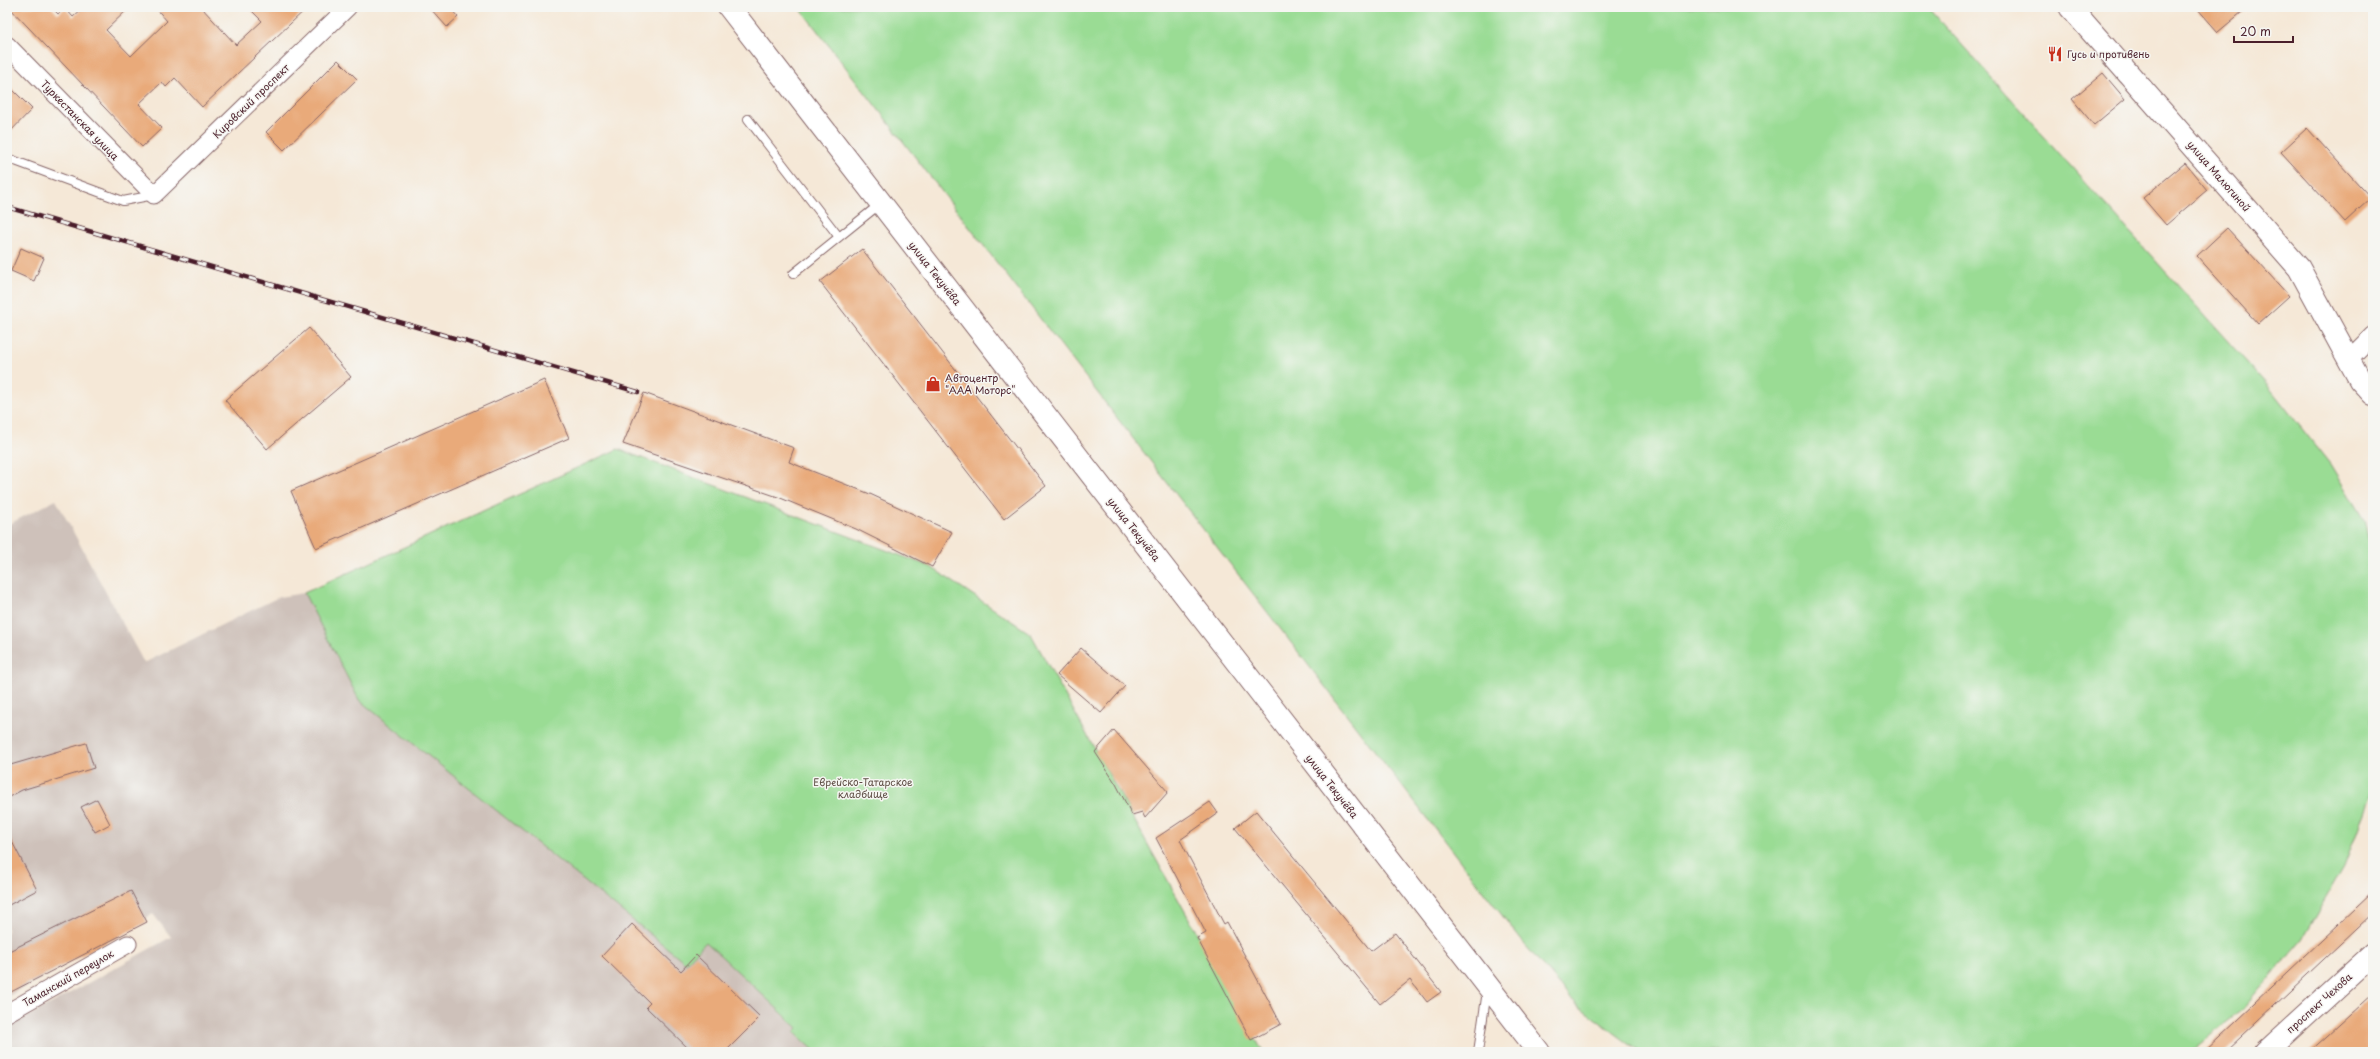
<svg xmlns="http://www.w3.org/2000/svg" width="2380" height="1059" font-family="'Playpen Sans',sans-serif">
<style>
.industrial{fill:#cec1ba}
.green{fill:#9adc94;stroke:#727e60}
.building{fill:#e9aa7a}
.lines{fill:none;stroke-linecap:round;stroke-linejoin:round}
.service-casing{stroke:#866567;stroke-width:10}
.minor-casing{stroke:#866567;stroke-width:19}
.secondary-casing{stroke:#866567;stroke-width:24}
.primary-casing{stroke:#866567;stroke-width:24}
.service{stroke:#fff;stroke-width:8}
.minor{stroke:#fff;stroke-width:17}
.secondary{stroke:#fff;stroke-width:22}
.primary{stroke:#fff;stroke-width:22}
.rail-casing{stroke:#4a1f2b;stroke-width:4.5}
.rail{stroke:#f6f6f2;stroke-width:3;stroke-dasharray:9;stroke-linecap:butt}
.labels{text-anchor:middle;stroke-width:3;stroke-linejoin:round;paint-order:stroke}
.poi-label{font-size:10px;fill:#4a1f2b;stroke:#f6f6f2;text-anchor:start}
.street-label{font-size:10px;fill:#4a1f2b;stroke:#f6f6f2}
.park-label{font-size:10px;fill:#5e4e45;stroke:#f6f6f2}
</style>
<rect width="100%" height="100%" fill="#f6f6f2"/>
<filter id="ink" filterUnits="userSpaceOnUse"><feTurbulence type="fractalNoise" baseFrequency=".025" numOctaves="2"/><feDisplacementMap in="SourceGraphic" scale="8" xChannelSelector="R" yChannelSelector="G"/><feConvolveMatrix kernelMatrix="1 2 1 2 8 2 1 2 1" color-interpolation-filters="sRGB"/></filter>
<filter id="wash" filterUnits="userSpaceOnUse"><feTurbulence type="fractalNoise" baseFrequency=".012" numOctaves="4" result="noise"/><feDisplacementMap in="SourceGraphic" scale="16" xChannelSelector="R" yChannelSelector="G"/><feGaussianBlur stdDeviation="0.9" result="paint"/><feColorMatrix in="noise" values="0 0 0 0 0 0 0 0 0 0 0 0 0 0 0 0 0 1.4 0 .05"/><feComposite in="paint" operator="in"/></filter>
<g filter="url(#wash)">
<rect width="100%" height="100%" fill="#f5e8d7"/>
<path class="industrial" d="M56,500L144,663L279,597L304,593L359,700L686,963L706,942L798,1028L794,1033L816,1052H7V1028L171,937L153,914L7,997V525Z"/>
<path class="green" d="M799,7H1928L2268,386L2330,464L2364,520L2373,557L2371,794L2344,867L2302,939L2243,1009L2190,1052H1640L1577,1005L1525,945Z
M618,449L931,567L1031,634L1263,1052H816L794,1032L798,1028L706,942L686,963L359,700L304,593Z"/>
<g id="blocks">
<path class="building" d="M9,7H51L58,14L65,8L73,17L84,7H130L106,30L131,56L167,21L155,7H201L236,45L262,21L248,7H308L202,107L175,78L166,87L162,82L139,104L162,128L142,147Z
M429,7H449L458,17L447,27Z
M2196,7H2248L2218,32Z
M338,60L357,79L284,150L266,132Z
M2103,73L2125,99L2094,125L2072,99Z
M7,84L32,109L7,135Z
M2307,128L2371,198L2345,222L2281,152Z
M2185,163L2207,190L2166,225L2143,198Z
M2227,228L2289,296L2258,324L2197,256Z
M21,248L44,258L34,281L11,271Z
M862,249L1046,486L1004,519L820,282Z
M309,328L351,377L267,449L225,400Z
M544,380L569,438L316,548L291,491Z
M644,393L794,448L789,462L870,494L952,532L932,567L856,529L778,497L623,444Z
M1081,648L1125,686L1101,713L1057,675Z
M1114,730L1168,792L1145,818L1142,812L1132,815L1116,784L1095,752Z
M86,743L94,768L22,790L7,798V766Z
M97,799L110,824L95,832L81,807Z
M1210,802L1218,813L1180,840L1224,924L1227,922L1281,1024L1251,1040L1197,938L1206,933L1156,838Z
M1256,811L1371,951L1395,933L1441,992L1427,1002L1410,980L1380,1004L1235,828Z
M7,832L37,890L7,906Z
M131,891L147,922L7,994V952Z
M2373,892V913L2225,1052H2203Z
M632,924L681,971L696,955L760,1017L725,1052H692L646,1007L650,1003L602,956Z
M2373,994V1052H2309L2327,1036Z"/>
</g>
</g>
<g filter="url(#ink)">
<use href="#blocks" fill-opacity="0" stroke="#866567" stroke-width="1"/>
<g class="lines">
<g class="service-casing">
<path id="service" d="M748,119L839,237
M7,158L123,201L154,195
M793,274L880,204
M1478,1052L1487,991"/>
</g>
<g class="minor-casing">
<path id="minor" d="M7,45L154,195L348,7
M2349,359L2373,335
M7,1013L128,944"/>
</g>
<g class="secondary-casing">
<path id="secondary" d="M2070,7L2299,268L2360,380L2373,394
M2266,1052L2373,954"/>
</g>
<g class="primary-casing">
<path id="primary" d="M729,7L1539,1052"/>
</g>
<use href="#service" class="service"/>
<use href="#minor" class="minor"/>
<use href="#secondary" class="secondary"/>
<use href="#primary" class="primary"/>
<g class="rail-casing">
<path id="rail" d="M7,207L638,392"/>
</g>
<use href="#rail" class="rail"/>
</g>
</g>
<defs>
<g id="restaurant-bare" transform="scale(1.2)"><path d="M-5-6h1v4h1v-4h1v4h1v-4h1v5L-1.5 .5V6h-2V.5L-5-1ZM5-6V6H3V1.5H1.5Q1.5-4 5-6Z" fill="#c8321e" stroke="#f6f6f2" stroke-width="2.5" paint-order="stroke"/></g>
<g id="shop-bare" transform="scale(1.2)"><path d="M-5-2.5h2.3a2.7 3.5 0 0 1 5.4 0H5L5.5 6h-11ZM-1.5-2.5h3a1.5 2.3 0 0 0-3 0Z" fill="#c8321e" stroke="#f6f6f2" stroke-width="2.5" paint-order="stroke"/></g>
</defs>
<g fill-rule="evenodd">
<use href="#restaurant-bare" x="2055" y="54"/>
<use href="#shop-bare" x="933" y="384"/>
</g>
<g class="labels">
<g class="poi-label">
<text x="2067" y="58">Гусь и противень</text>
<text x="945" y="382">Автоцентр<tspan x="945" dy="12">"ААА Моторс"</tspan></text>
</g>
<g class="street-label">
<text transform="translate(251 101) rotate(-44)" y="4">Кировский проспект</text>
<text transform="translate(80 120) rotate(46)" y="4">Туркестанская улица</text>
<text transform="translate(2219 176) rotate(49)" y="4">улица Малюгиной</text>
<text transform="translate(935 273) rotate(52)" y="4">улица Текучёва</text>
<text transform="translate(1134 529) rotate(52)" y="4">улица Текучёва</text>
<text transform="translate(1332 786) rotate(52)" y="4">улица Текучёва</text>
<text transform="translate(68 978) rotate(-30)" y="4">Таманский переулок</text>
<text transform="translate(2319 1003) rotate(-42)" y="4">проспект Чехова</text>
</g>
<g class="park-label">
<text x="863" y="786">Еврейско-Татарское<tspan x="863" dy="12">кладбище</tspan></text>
</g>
</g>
<rect width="2380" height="1059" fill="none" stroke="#f6f6f2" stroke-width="24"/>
<path d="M2234 36v6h59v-6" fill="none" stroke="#4a1f2b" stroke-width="2"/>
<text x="2240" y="36" font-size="12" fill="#4a1f2b" stroke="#f6f6f2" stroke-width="3" paint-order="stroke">20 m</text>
</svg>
